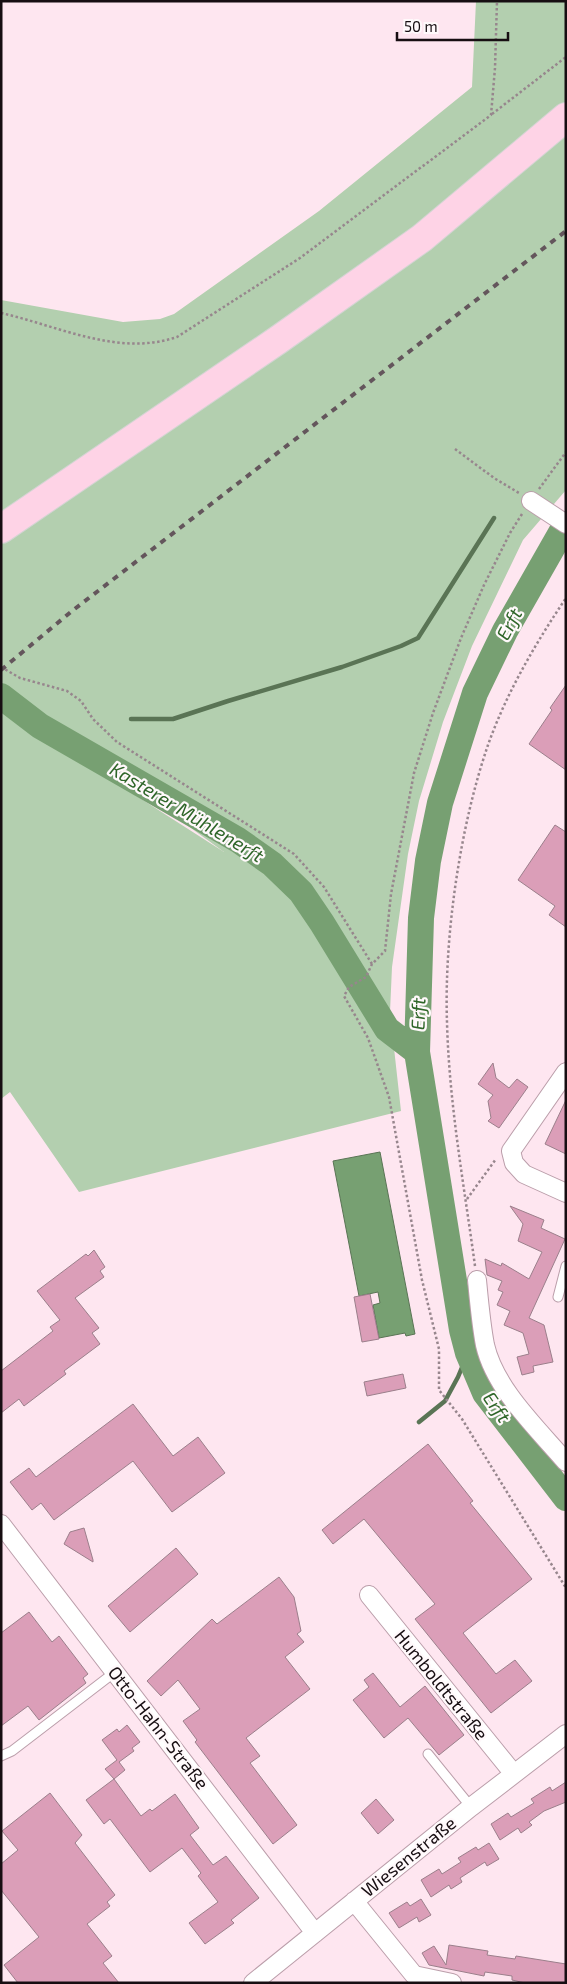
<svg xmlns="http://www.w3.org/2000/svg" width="567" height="1984" font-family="'Exo 2',sans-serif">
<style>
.green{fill:#b3cfaf}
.water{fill:#77a072;stroke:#5a7455}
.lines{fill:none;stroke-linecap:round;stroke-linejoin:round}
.stream{stroke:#5a7455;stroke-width:4.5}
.river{stroke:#77a072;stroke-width:26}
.building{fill:#db9eb8;stroke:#9b7f8b}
.lane-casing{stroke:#bb9eaa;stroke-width:11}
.street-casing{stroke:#bb9eaa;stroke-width:20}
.primary-casing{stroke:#d5d4d4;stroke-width:30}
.path{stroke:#97868d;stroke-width:2.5;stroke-dasharray:2.5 2.5;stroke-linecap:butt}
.lane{stroke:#fff;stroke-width:9}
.street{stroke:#fff;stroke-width:18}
.primary{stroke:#fed3e6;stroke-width:28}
.rail{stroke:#64565c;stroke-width:4;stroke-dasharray:6 6;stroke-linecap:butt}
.labels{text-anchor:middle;stroke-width:4.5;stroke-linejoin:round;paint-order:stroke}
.street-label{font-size:18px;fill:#170e12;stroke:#fff9fb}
.water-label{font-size:19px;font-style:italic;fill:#2f6629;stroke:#fff9fb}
</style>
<rect width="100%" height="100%" fill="#fee6f0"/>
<path class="green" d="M476,1H566V107L421,233L1,514V300L123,322L160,319L174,314L319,211L472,87Z
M566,129V490L523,540L472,646L443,722L419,801L408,854L392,967L390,1012L401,1111L79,1192L10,1092L1,1099V707L32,729L224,852L1,690V544L427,243Z"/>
<path class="water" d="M380,1152L415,1334L406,1336L405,1333L379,1338L373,1305L380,1303L378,1292L359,1296L333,1161Z"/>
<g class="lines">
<path class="stream" d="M131,719H173L228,701L342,667L401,646L418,638L494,518
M419,1422L445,1401L458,1377L468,1353"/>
<path class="river" d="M566,524L505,631L475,693L440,803L428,861L421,918L417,1052L462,1330L468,1353L485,1393L566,1498
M1,696L40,726L238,840L272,864L301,892L322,923L387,1029L417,1052"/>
</g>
<path class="building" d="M566,685V770L529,744L552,710L550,708Z
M555,825L566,832V927L549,915L555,906L518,880Z
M493,1063L496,1078L509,1088L517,1079L528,1087L499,1128L488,1121L491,1118L488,1101L493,1095L478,1084Z
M566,1100V1154L545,1144Z
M510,1206L544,1220L541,1228L565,1239L529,1318L544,1325L553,1362L533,1366L534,1372L522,1375L517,1357L529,1354L523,1333L504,1325L510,1311L497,1305L503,1292L498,1290L502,1281L487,1275L485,1259L501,1266L502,1263L529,1279L542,1252L518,1241L523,1224Z
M94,1250L105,1267L100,1271L104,1277L75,1298L99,1328L92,1333L100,1344L64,1371L66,1374L24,1406L19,1399L1,1413V1371L53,1331L50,1327L60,1320L37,1291L86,1254L88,1256Z
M370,1294L379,1339L362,1342L354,1297Z
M403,1374L406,1388L367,1396L364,1382Z
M133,1404L173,1456L198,1437L225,1473L172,1512L133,1461L54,1520L41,1503L32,1510L10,1482L29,1468L36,1477Z
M428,1444L473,1501L470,1503L532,1579L463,1633L496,1674L515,1660L532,1681L491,1713L415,1619L435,1604L364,1519L333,1544L322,1530Z
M84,1528L93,1560V1562L64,1544L70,1532Z
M176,1548L198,1574L130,1632L108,1606Z
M279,1577L294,1597L301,1631L297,1634L304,1642L285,1657L310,1689L246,1738L260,1756L250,1763L297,1825L273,1844L195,1742L197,1740L183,1721L200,1709L178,1680L161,1696L147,1681L212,1619L217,1624Z
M29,1612L52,1642L59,1636L88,1674L83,1678L86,1683L39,1720L28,1706L1,1726V1633Z
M373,1673L400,1707L425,1686L464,1735L439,1755L408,1718L384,1738L353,1700L369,1687L364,1680Z
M127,1725L140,1742L132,1748L134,1751L119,1762L125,1770L114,1779L105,1769L117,1760L102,1740L117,1729L119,1732Z
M114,1779L141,1816L150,1809L152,1811L175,1794L199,1828L190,1835L213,1865L226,1856L259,1898L231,1920L234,1923L205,1944L189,1923L218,1902L198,1876L201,1873L182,1848L150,1872L110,1819L104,1824L86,1800Z
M566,1782V1802L544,1811L529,1822L532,1825L521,1833L518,1828L500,1840L491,1824L508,1813L511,1817L534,1803L531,1799L550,1787L552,1791Z
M50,1793L82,1835L75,1843L115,1895L107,1902L110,1906L87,1924L112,1956L103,1963L119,1983H18L4,1965L39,1937L1,1890V1864L18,1850L2,1831Z
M376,1799L394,1820L378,1834L361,1813Z
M489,1843L499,1859L487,1866L485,1862L460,1878L462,1882L451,1889L449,1885L431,1897L421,1880L439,1869L442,1874L461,1862L458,1858L476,1847L478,1850Z
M421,1899L431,1915L419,1922L417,1917L399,1928L389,1913L407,1902L410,1906Z
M449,1945L488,1951L487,1955L515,1959L516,1956L566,1964V1983H525L512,1980V1976L485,1972L484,1976L429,1965L422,1953L434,1946L446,1965Z"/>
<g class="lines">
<g class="lane-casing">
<path id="lane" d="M558,1297L566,1266
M428,1754L471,1807
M1,1756L12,1751L115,1672"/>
</g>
<g class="street-casing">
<path id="street" d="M531,501L566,524
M566,1072L511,1151L514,1163L524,1174L566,1193
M477,1280C479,1301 481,1324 485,1345C495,1389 537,1428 566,1462
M1,1524L315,1933
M369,1595L514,1774
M354,1901L414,1975L452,1983
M253,1983L471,1807L566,1734"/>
</g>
<g class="primary-casing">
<path id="primary" d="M1,529L278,340L422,238L566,117"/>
</g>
<path class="path" d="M492,114L566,57
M1,313C59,326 118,357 177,337L300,258L491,115L495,68L497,1
M455,449L494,478L519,493
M539,489L566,452
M522,514L510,533L484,585L461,638L433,713L414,773L391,894L385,951L372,964L366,977L349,987L344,996L368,1038L389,1097L422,1280L439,1349V1390L462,1419L566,1588
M1,667L20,678L67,691L81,701L93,719L117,742L294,854L324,887L372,964
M467,1199L496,1159
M475,1266C464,1185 449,1103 447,1022C444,937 460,826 488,745C506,694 535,644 566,598"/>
<use href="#lane" class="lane"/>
<use href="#street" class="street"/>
<use href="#primary" class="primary"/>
<path class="rail" d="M1,670L72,611L566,231"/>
</g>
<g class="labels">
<g class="street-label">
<text transform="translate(441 1685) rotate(51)" y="6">Humboldtstraße</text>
<text transform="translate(158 1728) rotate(52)" y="6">Otto-Hahn-Straße</text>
<text transform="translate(409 1857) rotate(-39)" y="6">Wiesenstraße</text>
</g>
<g class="water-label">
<text transform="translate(509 624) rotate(-62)" y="7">Erft</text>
<text transform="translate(187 812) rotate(31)" y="7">Kasterer Mühlenerft</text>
<text transform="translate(418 1014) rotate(-88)" y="7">Erft</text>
<text transform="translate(497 1407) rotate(55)" y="7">Erft</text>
</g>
</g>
<rect width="567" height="1984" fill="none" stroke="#170e12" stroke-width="5"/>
<path d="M397 32v8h111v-8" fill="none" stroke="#170e12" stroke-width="2.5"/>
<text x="404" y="32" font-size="15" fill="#170e12" stroke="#fff9fb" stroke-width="4" paint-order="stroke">50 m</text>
</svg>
